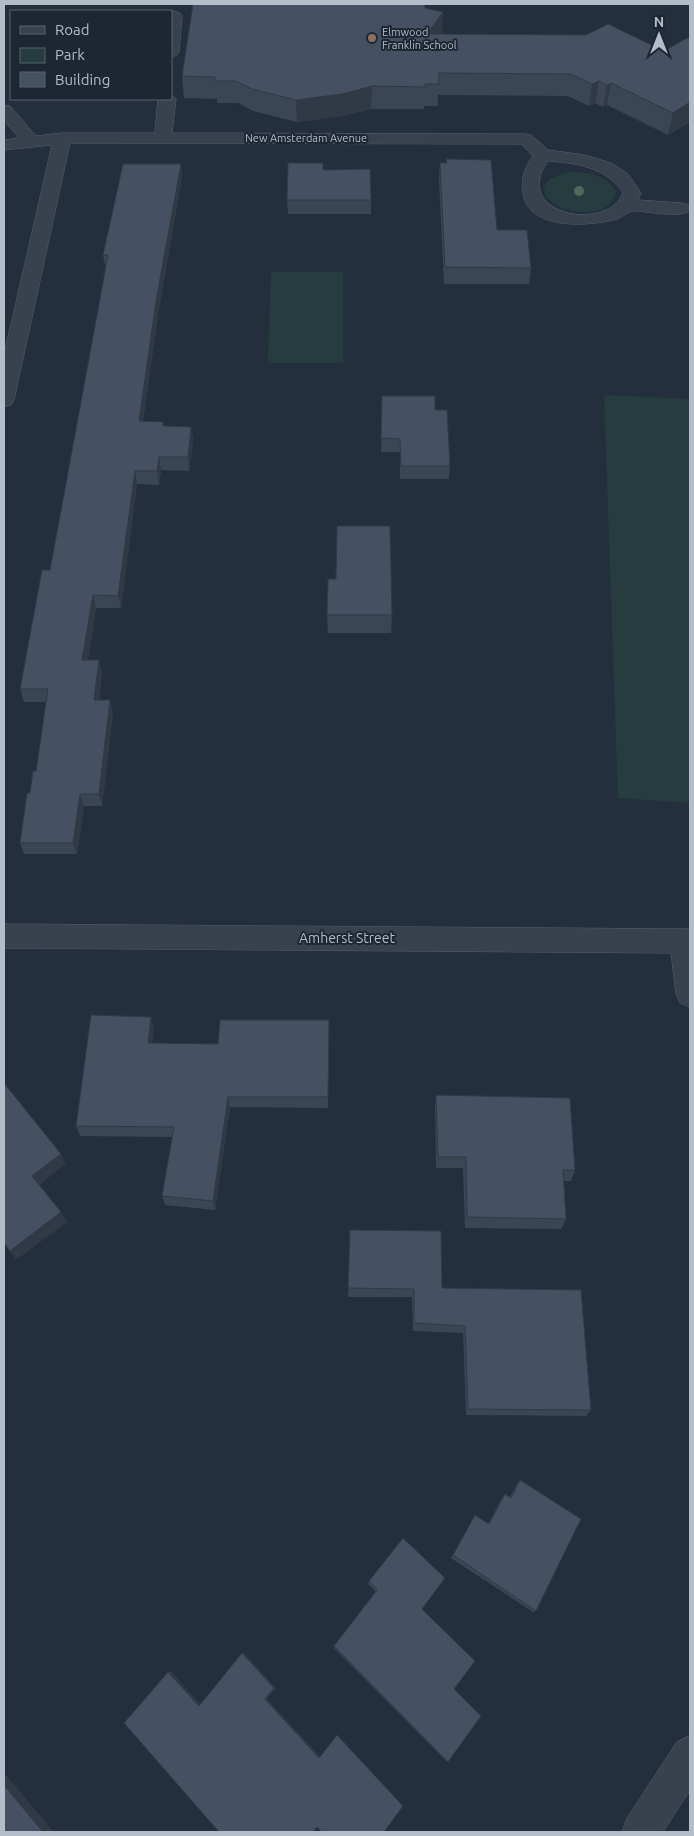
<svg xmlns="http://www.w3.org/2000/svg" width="694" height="1836" font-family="Ubuntu,sans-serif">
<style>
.green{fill:#263c3f}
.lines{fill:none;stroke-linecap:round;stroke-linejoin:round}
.minor-casing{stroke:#565f6c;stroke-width:1}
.minor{fill:#38414e;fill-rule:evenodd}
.tree{fill:#4b6a5d}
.wall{fill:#3b4654}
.shaded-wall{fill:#303945}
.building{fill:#455162;stroke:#303945}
.education-dot{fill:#8d6e63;stroke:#1d2633;stroke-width:2}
.labels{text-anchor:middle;stroke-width:4;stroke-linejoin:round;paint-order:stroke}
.far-poi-label{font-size:11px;fill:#b4bcc9;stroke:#1d2633;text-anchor:start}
.far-street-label{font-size:11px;fill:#b4bcc9;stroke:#1d2633}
.street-label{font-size:14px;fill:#b4bcc9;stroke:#1d2633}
</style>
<rect width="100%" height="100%" fill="#242f3e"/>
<path class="green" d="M572,172C590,173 606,175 616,191C615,201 609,207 599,210C558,222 514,181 572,172Z
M271,272H343V363H268Z
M604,395L690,399V803L618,798Z"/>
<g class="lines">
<g class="minor-casing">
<path id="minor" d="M174,11L180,13L182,16L179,52L177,55L171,57V12Z
M171,95L176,99L172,133L525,134L531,135L548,150L585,155L611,163L628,174L641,193L638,200L682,203L689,205L690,210C682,219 647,211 634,211C628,211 623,217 617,219C592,226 534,231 524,198C520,181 523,170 533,156L521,144L70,143L14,400L11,405L4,407V355L52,145L4,150V140L19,138L4,120V105L10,106L36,136L62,133H155L158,99H171ZM548,161C577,163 606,167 623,193C608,233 509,215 548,161Z
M4,924L690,929V1007L680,1003L676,994L671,953L4,948Z
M690,1736V1790L663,1832H622L627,1818L677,1742Z"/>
</g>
<use href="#minor" class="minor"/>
</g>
<circle class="tree" cx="579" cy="191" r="5"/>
<path class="wall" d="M425,8L442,34L664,51L690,39V122L668,135L607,105L603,107L595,103L589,106L568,96L438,95V106H424V109H371L342,116L297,122L253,111L238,103H217V99L184,98L182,76Z
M446,159L497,230L531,268L529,284H444L439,180L440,163H446Z
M182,177L158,315L143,421L163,422L164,426L191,427L193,440L189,471L161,470L159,485L137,484L121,608H96L88,660L102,672L99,700H110L113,713L102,806H84L77,854H24L20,843L30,793L36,771L46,702H24L20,689L50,570L106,269L103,255Z
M287,200H371V214H288Z
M382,396L435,410L450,466L449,479H400V452H381Z
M336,579L392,615L391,633H328L327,615Z
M154,1028L152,1043L218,1044L329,1032L328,1108L230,1107L215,1210L165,1205L162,1196L172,1137L80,1136L76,1126Z
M436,1095L575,1170L571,1181H563L566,1219L561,1229L465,1228L463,1168H436L435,1108Z
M350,1230L442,1288L591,1410L586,1416L466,1415L463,1333L413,1331L412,1297H348Z
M520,1480L536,1611L533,1612L451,1558L475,1515L488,1524L502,1498L505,1494L510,1497L517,1484Z
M369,1581L422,1609L454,1689L448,1762L445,1760L334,1648V1646L376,1592L368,1584Z"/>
<path class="shaded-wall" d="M443,12L442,34H427Z
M599,81L595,103L589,106L592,84Z
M611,83L607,105L603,107L607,85Z
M372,86L371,109L342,116L297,122L296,100Z
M690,102V122L668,135L673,113Z
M181,164L182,177L158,315L141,435L139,421L156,301Z
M191,427L193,440L189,471L188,457Z
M159,457L161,470L159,485L157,471Z
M135,471L137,484L121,608L118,596Z
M93,595L96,608L86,672L82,660Z
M99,660L102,672L97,713L94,700Z
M110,700L113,713L102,806L99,794Z
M80,794L84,806L77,854L73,843Z
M151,1017L154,1028L151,1054L148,1043Z
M228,1097L230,1107L215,1210L213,1201Z
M61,1154L66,1164L38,1186L32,1176Z
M61,1212L67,1222L16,1260L10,1251Z
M242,1653L245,1654L276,1688L267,1699L320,1756L319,1758L265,1699Z
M168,1672H172L202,1706H199Z
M337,1734L401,1803L403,1806L337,1735Z
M4,1776H7L54,1832H43L4,1785Z"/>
<path class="building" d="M193,4H425V8L443,12L427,34L586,35L608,24L664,51L687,38L690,39V102L673,113L611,83L607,85L599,81L592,84L571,74L439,73V84H425V87L372,86L342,94L296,100L252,89L236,81H215V77L182,76Z
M446,159L491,160L497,230H527L531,268L445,267L440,163H447Z
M288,163H323V170L370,169L371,200H287Z
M123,164H181L156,301L139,421L163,422V426L191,427L188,457H159L157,471H135L118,596L93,595L82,660H99L94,700H110L99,794H80L73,843H20L27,793H30L33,771H36L48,689H20L42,570H50L108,255H103Z
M382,396H435V410H447L450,466H401L400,439L381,438Z
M337,526H390L392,615H327L328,579H336Z
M91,1015L151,1017L148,1043L218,1044L220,1020H329L328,1097H228L213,1201L162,1196L174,1127L76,1126Z
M4,1083L61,1154L32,1176L61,1212L10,1251L4,1243Z
M436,1095L570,1098L575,1170H563L566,1219L467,1217L466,1157H438Z
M350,1230L441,1231L442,1288L581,1290L591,1410L468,1409L465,1326L414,1323V1289L348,1288Z
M520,1480L581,1519L536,1611L453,1555L475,1515L489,1524L505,1494L511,1498Z
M403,1538L445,1578L422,1609L475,1661L454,1689L481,1716L448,1762L334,1646L377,1590L369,1581Z
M242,1653L274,1688L265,1699L319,1758L337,1735L403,1806L384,1832H322L317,1827L313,1832H219L124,1723L168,1672L199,1706Z
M4,1785L43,1832H4Z"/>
<circle class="education-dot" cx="372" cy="38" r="5"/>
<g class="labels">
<g class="far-poi-label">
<text x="382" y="36">Elmwood<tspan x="382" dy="13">Franklin School</tspan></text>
</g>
<g class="far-street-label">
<text x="306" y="142">New Amsterdam Avenue</text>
</g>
<g class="street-label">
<text x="347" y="943">Amherst Street</text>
</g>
</g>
<rect width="694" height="1836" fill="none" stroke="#b4bcc9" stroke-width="10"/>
<rect x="10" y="10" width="162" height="90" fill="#1d2633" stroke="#59626f"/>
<rect x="20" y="26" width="25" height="8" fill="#38414e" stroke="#59626f"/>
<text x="55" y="35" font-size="15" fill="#b4bcc9">Road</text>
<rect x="20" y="48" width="25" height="15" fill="#263c3f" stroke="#59626f"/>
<text x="55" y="60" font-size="15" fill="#b4bcc9">Park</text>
<rect x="20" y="72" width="25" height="15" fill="#455162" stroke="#59626f"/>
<text x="55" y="85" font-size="15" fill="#b4bcc9">Building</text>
<g transform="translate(659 35)" stroke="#1d2633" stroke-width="4" paint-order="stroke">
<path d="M0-4L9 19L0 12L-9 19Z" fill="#b4bcc9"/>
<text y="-8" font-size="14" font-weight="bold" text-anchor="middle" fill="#b4bcc9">N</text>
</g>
</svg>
